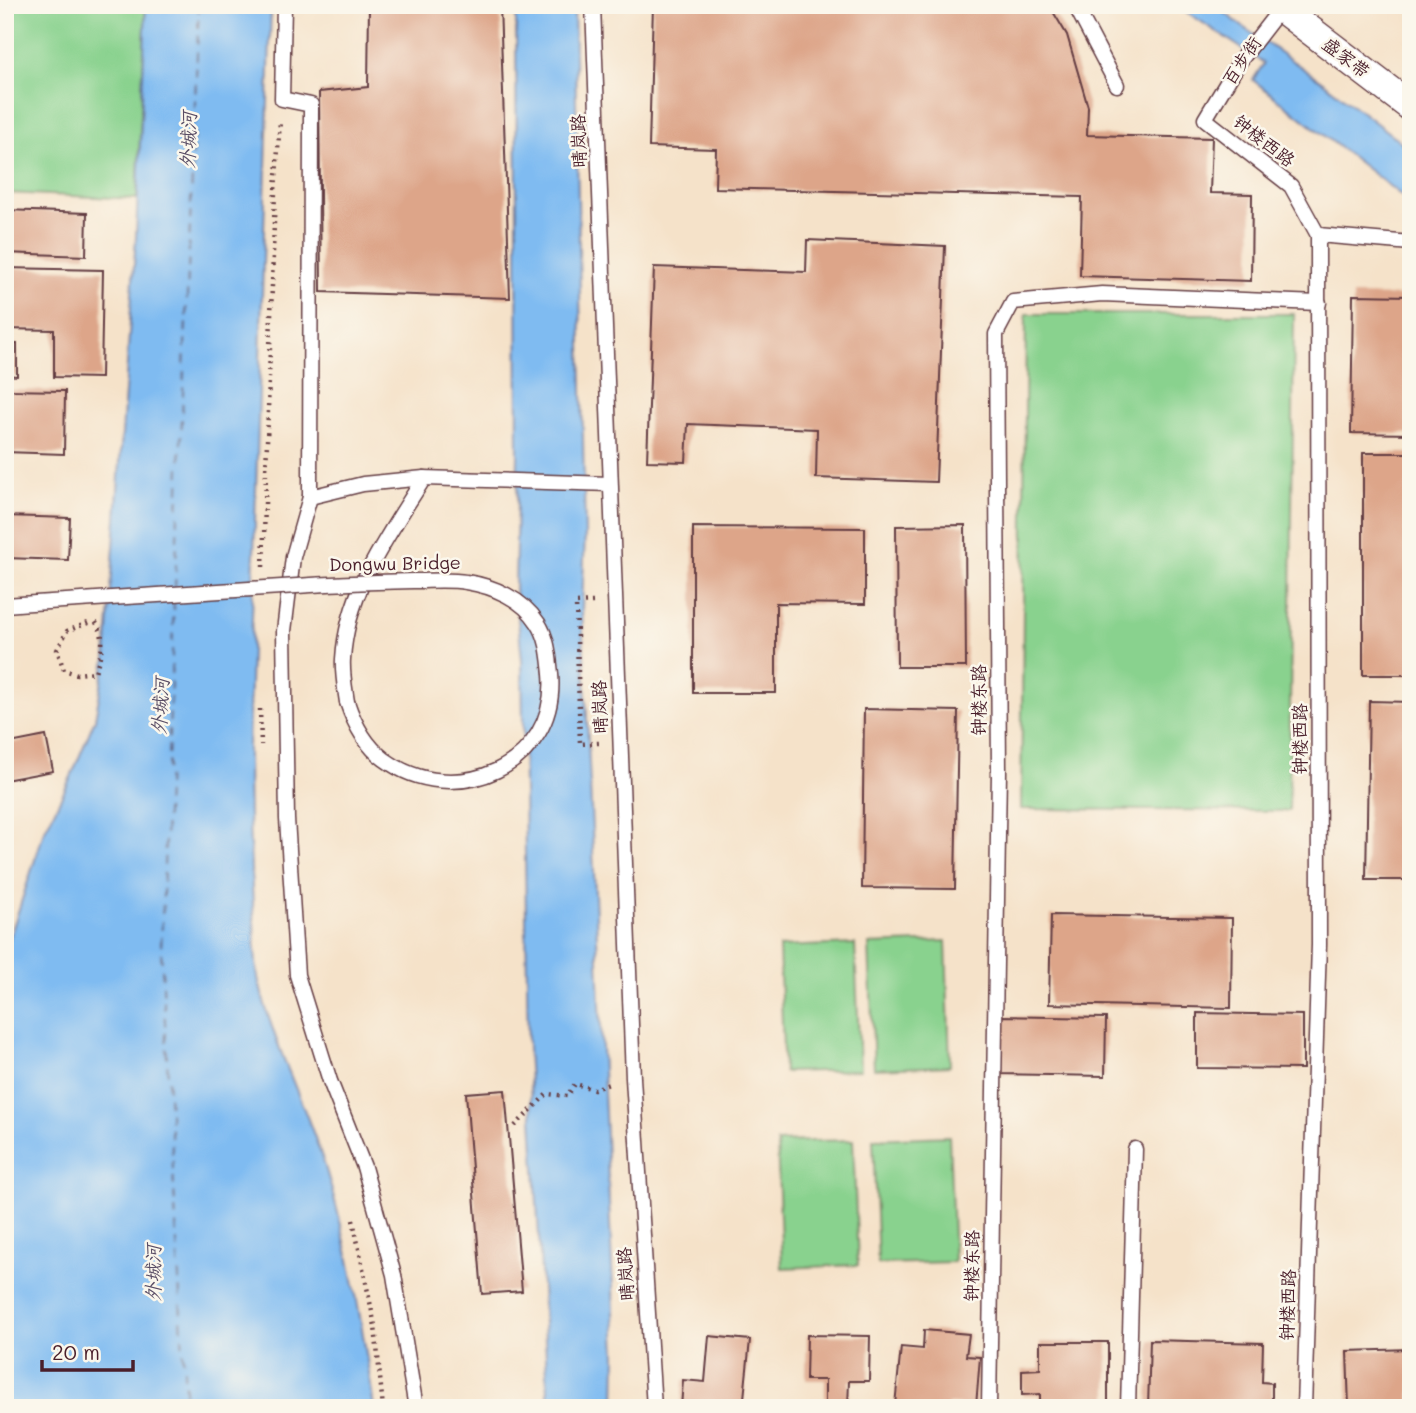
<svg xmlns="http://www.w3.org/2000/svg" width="1416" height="1413" font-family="Mali,'LXGW WenKai TC',sans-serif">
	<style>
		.green { fill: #89d28e; stroke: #6a785c; stroke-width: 2 }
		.water { fill: #7fbbf1; stroke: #646d8e; stroke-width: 2 }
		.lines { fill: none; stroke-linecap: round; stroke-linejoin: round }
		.ferry { stroke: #5a4e66; stroke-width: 2; stroke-dasharray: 9 7; stroke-linecap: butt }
		.building { fill: #dda589 }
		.service-casing { stroke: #643c43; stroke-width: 17 }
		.minor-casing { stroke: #643c43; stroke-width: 31 }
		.path { stroke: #643c43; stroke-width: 4.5; stroke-dasharray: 2 5; stroke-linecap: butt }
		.service { stroke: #fff; stroke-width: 14 }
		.minor { stroke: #fff; stroke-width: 28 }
		.service-bridge-casing { stroke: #643c43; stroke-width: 17; stroke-linecap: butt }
		.service-bridge { stroke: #fff; stroke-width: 14 }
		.labels { text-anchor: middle; stroke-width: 5; stroke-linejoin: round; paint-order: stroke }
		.street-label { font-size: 18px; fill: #4a1f2b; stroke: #fbf7ec }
		.water-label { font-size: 19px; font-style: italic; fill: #5a4e66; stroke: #fbf7ec }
	</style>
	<rect width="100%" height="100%" fill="#fbf7ec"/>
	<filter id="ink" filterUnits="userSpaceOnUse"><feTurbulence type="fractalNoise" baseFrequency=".0143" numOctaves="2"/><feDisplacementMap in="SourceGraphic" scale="14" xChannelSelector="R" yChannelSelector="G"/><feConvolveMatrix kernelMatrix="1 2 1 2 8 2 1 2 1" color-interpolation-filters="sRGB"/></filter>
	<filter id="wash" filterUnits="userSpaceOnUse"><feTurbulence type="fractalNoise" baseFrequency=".00686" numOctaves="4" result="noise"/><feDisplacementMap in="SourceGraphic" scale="28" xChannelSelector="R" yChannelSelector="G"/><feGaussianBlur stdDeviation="1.57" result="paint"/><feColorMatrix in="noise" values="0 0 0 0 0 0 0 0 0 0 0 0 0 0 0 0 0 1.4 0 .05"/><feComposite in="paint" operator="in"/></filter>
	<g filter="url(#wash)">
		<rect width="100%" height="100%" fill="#f5e2c9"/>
		<!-- green -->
		<g class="green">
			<polygon points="5,5 146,5 137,199 5,193"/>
			<polygon points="1026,314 1294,314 1289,811 1021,809"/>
			<polygon points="946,941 950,1066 874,1069 869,944"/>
			<polygon points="855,944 860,1070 784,1072 779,947"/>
			<polygon points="949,1136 954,1262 878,1264 873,1139"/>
			<polygon points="853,1140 858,1265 782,1268 777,1142"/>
		</g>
		<!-- water -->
		<g class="water">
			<path d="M146 5H271L248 749C248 806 250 862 254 919 255 939 254 962 259 982 274 1048 308 1109 327 1173 350 1250 363 1328 374 1408H5V952L44 832 71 777 95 719 106 659 136 237Z"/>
			<polygon points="516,5 574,5 585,534 582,609 616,1355 615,1408 549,1408 528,1049 522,660 515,589 518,457"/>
			<polygon points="1176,5 1215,5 1243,27 1323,82 1411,150 1411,203 1253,80 1264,63"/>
		</g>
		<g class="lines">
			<!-- ferry -->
			<g class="ferry">
				<polyline points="175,588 199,5"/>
				<polyline points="174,601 161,948 186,1408"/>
			</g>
		</g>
		<g id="blocks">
			<!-- building -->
			<g class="building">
				<polygon points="369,5 500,5 510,298 321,292 319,92 368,87"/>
				<polygon points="653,5 1049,5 1067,35 1088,107 1087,135 1212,138 1210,193 1252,194 1251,281 1080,276 1082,197 715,188 716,149 649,147"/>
				<polygon points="5,210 87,213 86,256 5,253"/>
				<polygon points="807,240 945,246 936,482 816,478 817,429 688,424 686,462 647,461 654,267 806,272"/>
				<polygon points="5,268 103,270 101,378 54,377 54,330 5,329"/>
				<polygon points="1353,295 1411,296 1411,434 1351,433"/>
				<polygon points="5,344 17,344 17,376 5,375"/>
				<polygon points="5,390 65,391 64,454 5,452"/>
				<rect x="1363" y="453" width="48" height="222"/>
				<polygon points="5,516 70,518 68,560 5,558"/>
				<polygon points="965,525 966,667 897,667 896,526"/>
				<polygon points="693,527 865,528 865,604 776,603 776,693 693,693"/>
				<polygon points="1369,701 1411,702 1411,880 1366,880"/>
				<polygon points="864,709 958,711 955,889 862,888"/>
				<polygon points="46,736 53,771 5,780 5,744"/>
				<polygon points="1051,915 1232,918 1231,1008 1049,1004"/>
				<polygon points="1197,1013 1303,1015 1303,1069 1197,1068"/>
				<polygon points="1001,1016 1106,1018 1105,1076 1000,1074"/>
				<polygon points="505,1090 522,1291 482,1294 466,1093"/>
				<polygon points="924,1330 969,1334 966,1356 980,1357 976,1406 948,1404 948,1408 924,1408 895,1405 901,1347 923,1349"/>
				<polygon points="807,1335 870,1336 869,1381 849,1381 848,1406 825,1406 825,1380 806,1380"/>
				<polygon points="709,1336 750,1340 743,1408 681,1408 683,1380 705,1382"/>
				<polygon points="1150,1340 1263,1343 1262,1382 1272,1383 1272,1408 1148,1408"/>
				<polygon points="1040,1342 1108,1342 1108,1408 1040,1408 1040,1394 1022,1395 1022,1370 1040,1369"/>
				<polygon points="1411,1349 1411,1408 1349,1408 1347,1351"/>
			</g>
		</g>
	</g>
	<g filter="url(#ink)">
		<use href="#blocks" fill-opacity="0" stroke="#643c43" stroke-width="2"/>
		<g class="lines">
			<defs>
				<g id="service">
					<polyline points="284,5 282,99 311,105 310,497 293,557 284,631 287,819 297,975 330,1081 364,1167 394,1275 416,1408"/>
					<polyline points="593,5 633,1078 654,1408"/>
					<polyline points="1075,5 1117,85"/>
					<polyline points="1281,8 1240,61 1205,119 1291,186 1318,235 1319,945 1304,1408"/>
					<polyline points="1318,235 1411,243"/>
					<polyline points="310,497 363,484 424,478 610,484"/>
					<path d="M347 702C345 688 342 673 343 659 347 590 389 535 424 478"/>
					<polyline points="989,1408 999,772 996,334 1013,302 1102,294 1319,303"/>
					<polyline points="1128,1408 1135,1149"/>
				</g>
				<polyline id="minor" points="1282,5 1281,8 1411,107"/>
			</defs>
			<!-- service casing -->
			<use href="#service" class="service-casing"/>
			<!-- minor casing -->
			<use href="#minor" class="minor-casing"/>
			<!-- path -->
			<g class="path">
				<polyline points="263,567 275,191 280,121"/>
				<polyline points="593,602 576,603 580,744 599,743"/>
				<path d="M88 623 67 631 57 650 64 670 77 674 95 672C101 653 108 637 94 620"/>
				<polyline points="260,709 261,745"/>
				<polyline points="515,1126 547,1094 567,1096 575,1084 594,1089 612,1083"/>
				<polyline points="353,1220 375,1326 383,1408"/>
			</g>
			<!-- service -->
			<use href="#service" class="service"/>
			<!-- minor -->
			<use href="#minor" class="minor"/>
			<defs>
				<path id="service-bridge" d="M5 605C102 598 199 592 297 586 336 583 374 582 413 581 431 581 449 579 466 582 493 586 523 599 538 623 548 638 549 656 551 674 559 766 454 811 384 759 365 745 354 723 347 702"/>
			</defs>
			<!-- service-bridge casing -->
			<use href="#service-bridge" class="service-bridge-casing"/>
			<!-- service-bridge -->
			<use href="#service-bridge" class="service-bridge"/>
		</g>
	</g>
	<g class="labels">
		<!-- street labels -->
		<g class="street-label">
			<text transform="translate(1346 58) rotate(37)" y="6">盛家带</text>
			<text transform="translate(1242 61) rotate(-56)" y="6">百步街</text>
			<text transform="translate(579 141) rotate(-92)" y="6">晴岚路</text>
			<text transform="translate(1264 141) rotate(38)" y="6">钟楼西路</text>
			<text transform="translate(395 564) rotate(-1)" y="6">Dongwu Bridge</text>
			<text transform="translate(979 700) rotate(-90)" y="6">钟楼东路</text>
			<text transform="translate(600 707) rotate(-92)" y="6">晴岚路</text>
			<text transform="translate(1300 739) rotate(-90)" y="6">钟楼西路</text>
			<text transform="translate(972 1266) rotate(-89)" y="6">钟楼东路</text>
			<text transform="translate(626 1274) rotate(-94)" y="6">晴岚路</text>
			<text transform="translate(1288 1305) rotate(-88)" y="6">钟楼西路</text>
		</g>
		<!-- water labels -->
		<g class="water-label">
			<text transform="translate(188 140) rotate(-88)" y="7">外城河</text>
			<text transform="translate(160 706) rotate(-87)" y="7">外城河</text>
			<text transform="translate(153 1273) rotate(-90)" y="7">外城河</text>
		</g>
	</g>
	<!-- margin -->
	<rect width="1416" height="1413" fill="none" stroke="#fbf7ec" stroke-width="28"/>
	<!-- scale -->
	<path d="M42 1360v10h91v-10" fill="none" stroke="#4a1f2b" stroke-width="3.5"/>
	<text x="52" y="1360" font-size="21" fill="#4a1f2b" stroke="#fbf7ec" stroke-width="5" paint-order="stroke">20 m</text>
</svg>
